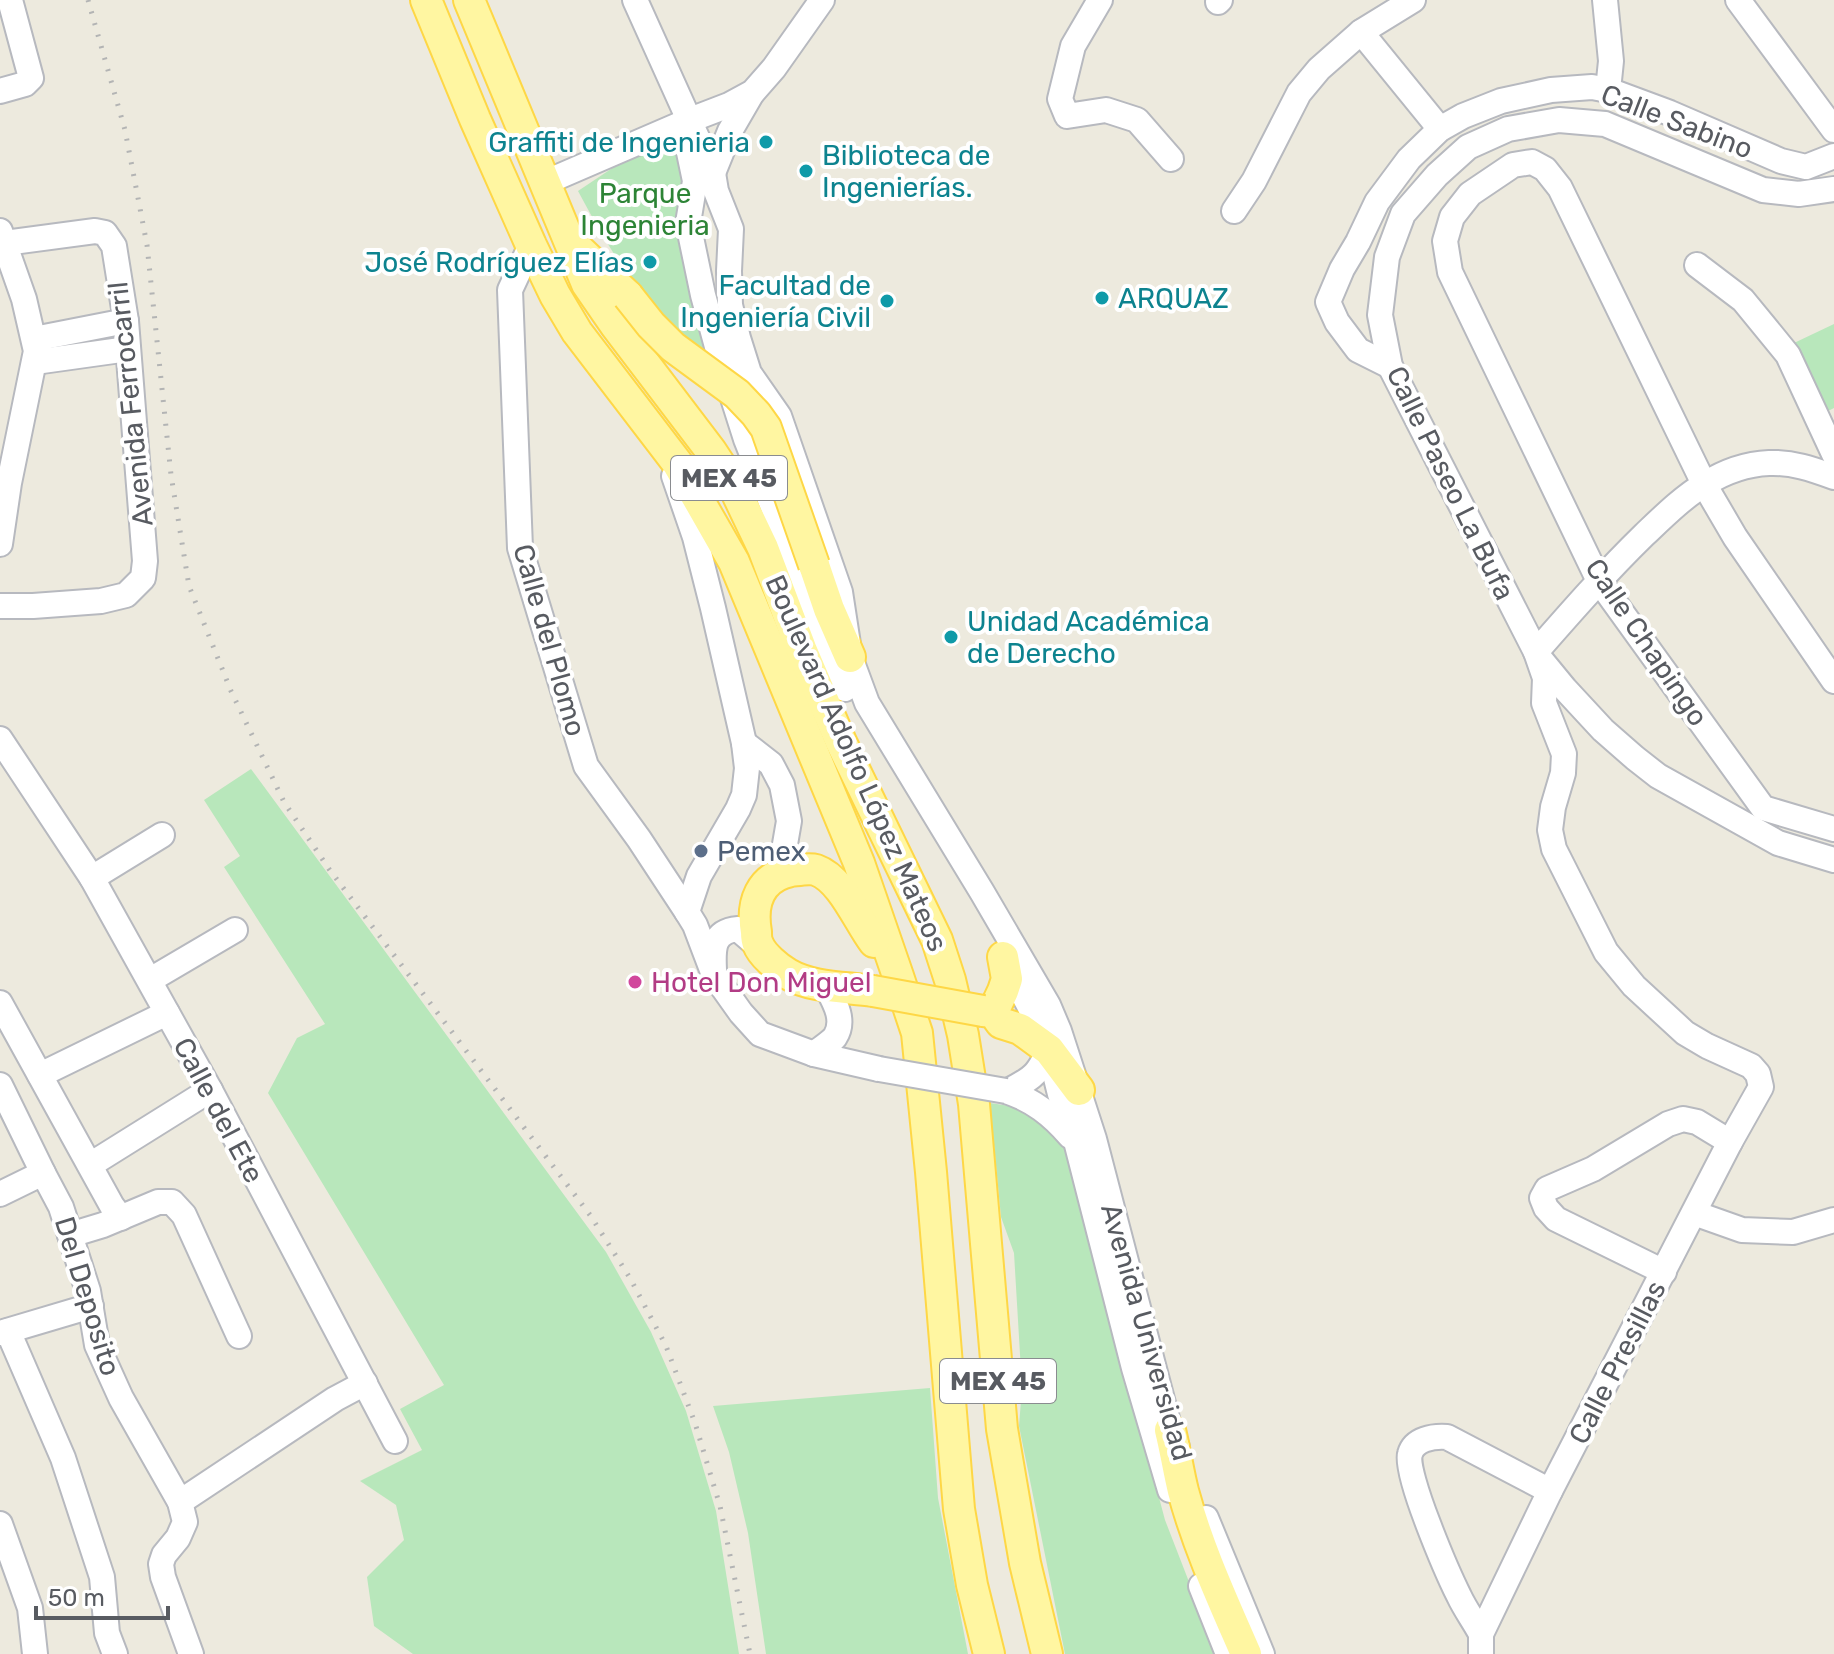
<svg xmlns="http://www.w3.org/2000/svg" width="1834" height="1654" font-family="Rubik,sans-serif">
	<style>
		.green { fill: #b8e7bb }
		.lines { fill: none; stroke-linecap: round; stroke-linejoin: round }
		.minor-casing { stroke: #b7b9bf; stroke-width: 28 }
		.major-casing { stroke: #fed746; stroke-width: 34 }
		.minor { stroke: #fff; stroke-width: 24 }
		.major { stroke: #fff6a1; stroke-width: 30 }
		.rail { stroke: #b3b4b4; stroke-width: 5; stroke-dasharray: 2 10; stroke-linecap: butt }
		.minor-bridge-casing { stroke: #b7b9bf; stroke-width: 28; stroke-linecap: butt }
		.major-bridge-casing { stroke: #fed746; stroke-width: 34; stroke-linecap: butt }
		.minor-bridge { stroke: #fff; stroke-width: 24 }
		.major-bridge { stroke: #fff6a1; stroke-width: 30 }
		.culture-dot { fill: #0f9aa8; stroke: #fff; stroke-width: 3 }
		.service-dot { fill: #5c6f8a; stroke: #fff; stroke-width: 3 }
		.hotel-dot { fill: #d1479c; stroke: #fff; stroke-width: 3 }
		.labels { text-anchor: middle; stroke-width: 8; stroke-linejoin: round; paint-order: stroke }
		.shield { fill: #fff; stroke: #8a8c90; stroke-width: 2 }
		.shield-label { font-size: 26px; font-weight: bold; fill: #585b61 }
		.street-label { font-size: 28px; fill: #585b61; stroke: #fff }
		.culture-label { font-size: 28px; fill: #0d838f; stroke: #fff; text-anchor: end }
		.park-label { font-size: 28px; fill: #2d8436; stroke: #fff }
		.service-label { font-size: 28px; fill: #4e5e75; stroke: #fff; text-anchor: start }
		.hotel-label { font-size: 28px; fill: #b23c85; stroke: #fff; text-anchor: start }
	</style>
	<rect width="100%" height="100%" fill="#edeade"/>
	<!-- green -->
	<g class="green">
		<path d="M680 123 725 376C707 359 686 344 669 326 631 286 603 238 578 191Z"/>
		<polygon points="1834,324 1834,408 1824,413 1794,343"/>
		<polygon points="251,769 606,1252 651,1332 686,1411 716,1511 739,1654 413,1654 374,1626 367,1577 404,1540 396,1505 360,1481 422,1450 400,1409 444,1385 268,1093 297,1038 325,1024 224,867 240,856 204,800"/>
		<polygon points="990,1103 1023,1108 1065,1145 1165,1520 1217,1654 1065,1654 1019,1426 1022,1388 1014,1253 1001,1217"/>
		<polygon points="930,1388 938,1498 968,1654 766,1654 748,1533 729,1452 713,1406"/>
	</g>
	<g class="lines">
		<defs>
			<g id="minor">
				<polyline points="635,0 713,173 716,191 731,229 729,271 730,305 738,338 749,373 779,416 840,592 850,657 867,703 982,892 1048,1005 1059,1031 1094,1139 1170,1430 1177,1447"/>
				<polyline points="1100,0 1073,46 1060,99 1067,116 1106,110 1137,120 1171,159"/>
				<polyline points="1605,0 1611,61 1608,90"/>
				<polyline points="1738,0 1834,130"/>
				<polyline points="1218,2 1220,0"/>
				<polyline points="1361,32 1440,129"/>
				<polyline points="0,91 25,84 31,78 10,0"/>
				<polyline points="686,138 695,181 688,223 703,295 719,354 746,439 845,689"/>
				<polyline points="713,173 730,131 752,93"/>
				<polyline points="544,183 690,120 729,105 753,92 774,68 822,0"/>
				<polyline points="1234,211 1254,181 1299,93 1319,69 1361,32 1413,0"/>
				<polyline points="531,245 510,290 520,548 586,766 639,839 687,912"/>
				<polyline points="1697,265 1743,300 1788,355 1834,454"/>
				<polyline points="34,339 126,321"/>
				<polyline points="35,362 128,349"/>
				<polyline points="1390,366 1358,350 1337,322 1328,302 1342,269 1358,242 1377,202 1409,159 1440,129 1463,116 1501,101 1551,90 1592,87 1608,90 1670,113 1781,161 1806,167 1834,156"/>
				<polyline points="674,476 695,537 713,608 744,743 747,768 744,795 738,809 699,876 687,912 695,925 714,975 741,1013 760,1034 814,1054 879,1069"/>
				<polyline points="0,544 9,483 36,351 24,299 0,231"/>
				<polyline points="0,606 33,606 101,601 126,595 143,578 145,561 126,321 114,246 105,233 95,231 5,243"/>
				<path d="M1536 652C1571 612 1606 572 1644 535 1663 517 1683 497 1705 484 1724 472 1747 464 1769 463 1792 462 1812 469 1834 477"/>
				<polyline points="1542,661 1565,689 1603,730 1635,758 1658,776 1778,843 1834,860"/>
				<polyline points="1834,681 1735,537 1704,484 1560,188 1545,169 1532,162 1513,165 1470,194 1452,217 1445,241 1450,272 1599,581 1763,808 1834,829"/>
				<polyline points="0,739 92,878 210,1090 395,1441"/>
				<polyline points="744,743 771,764 782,785 789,821 780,873"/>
				<polyline points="92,878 162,835"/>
				<path d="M714 970C713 950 712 931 738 929L758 946"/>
				<polyline points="1015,979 1032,1011 1049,1050 1060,1094 1077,1145 1134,1368 1170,1490"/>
				<polyline points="150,980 235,930"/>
				<polyline points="0,1003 112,1206 121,1218"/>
				<path d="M814 1054C820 1049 830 1043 835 1037 846 1020 834 1001 826 986"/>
				<polyline points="40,1075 167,1013"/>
				<polyline points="0,1085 43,1173 61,1207 88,1291 97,1345 121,1398 180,1502 185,1522 178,1538 164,1555 161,1564 163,1577 191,1654"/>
				<path d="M1006 1091C1033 1100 1052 1115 1070 1136"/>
				<path d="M1008 1091C1036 1077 1038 1073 1052 1045"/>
				<polyline points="90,1165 210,1090"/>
				<polyline points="0,1194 43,1173"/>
				<polyline points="1694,1213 1742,1230 1793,1232 1834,1220"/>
				<polyline points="70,1235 103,1225 158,1202 172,1202 184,1215 239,1336"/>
				<polyline points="1664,1272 1556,1219 1546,1208 1542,1198 1547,1189 1593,1169 1668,1124 1683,1119 1697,1122 1730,1142"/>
				<polyline points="8,1331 63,1458 102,1577 107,1633 115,1654"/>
				<polyline points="0,1333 91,1306"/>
				<polyline points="180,1502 335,1399 365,1383"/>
				<polyline points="1206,1518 1262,1654"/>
				<polyline points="0,1524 30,1608 35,1654"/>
				<polyline points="1201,1586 1228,1654"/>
				<path d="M1481 1634C1474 1621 1465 1609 1459 1596 1448 1574 1404 1473 1410 1454 1414 1439 1433 1436 1447 1437L1550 1491"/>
				<polyline points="1481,1654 1481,1634 1550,1491 1730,1142 1761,1087 1758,1074 1751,1066 1707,1046 1685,1033 1634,986 1606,952 1554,849 1550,830 1553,807 1563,773 1564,754 1544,703 1545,678 1536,652 1390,366 1380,315 1387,257 1403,214 1437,175 1468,147 1508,129 1559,120 1605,124 1763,190 1799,194 1834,189"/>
			</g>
			<g id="major">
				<polyline points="426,0 475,119 531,245 555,295 577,332 678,464 734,562 859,863 898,976 917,1033 931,1172 959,1509 972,1585 989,1654"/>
				<polyline points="469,0 587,284 616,326 711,451 732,483 763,548 802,651 841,742 937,940 950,980 963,1035 974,1104 1002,1429 1025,1563 1047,1654"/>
				<polyline points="577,248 628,296"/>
				<polyline points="814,565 829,609 850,657"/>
				<path d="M873 991C846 987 812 988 788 974 778 968 762 955 758 944 756 940 756 936 756 932 751 903 760 877 791 871 799 870 809 868 816 870 842 879 858 921 874 942"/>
				<polyline points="983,1011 993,1012 1001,1023 1020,1029 1049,1050 1079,1090"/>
				<polyline points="993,1012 1003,991 1007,979 1003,957"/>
				<path d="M1170 1430C1175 1450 1178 1471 1183 1491 1198 1547 1223 1601 1246 1654"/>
			</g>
		</defs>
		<!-- minor casing -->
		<use href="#minor" class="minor-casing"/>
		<!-- major casing -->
		<use href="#major" class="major-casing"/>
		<!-- minor -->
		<use href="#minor" class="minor"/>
		<!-- major -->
		<use href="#major" class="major"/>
		<!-- rail -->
		<polyline class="rail" points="88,0 125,130 147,245 171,475 189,586 231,691 284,802 329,869 590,1215 630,1278 666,1346 695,1423 720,1506 750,1654"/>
		<defs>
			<polyline id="minor-bridge" points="879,1069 1006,1091"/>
			<g id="major-bridge">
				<polyline points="628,296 651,325 673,347 737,394 756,414 766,428 814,565"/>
				<polyline points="873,991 983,1011"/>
			</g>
		</defs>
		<!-- minor-bridge casing -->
		<use href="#minor-bridge" class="minor-bridge-casing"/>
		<!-- major-bridge casing -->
		<use href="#major-bridge" class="major-bridge-casing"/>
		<!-- minor-bridge -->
		<use href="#minor-bridge" class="minor-bridge"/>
		<!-- major-bridge -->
		<use href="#major-bridge" class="major-bridge"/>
	</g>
	<!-- markers -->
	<g class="culture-dot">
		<circle cx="766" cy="142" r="8"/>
		<circle cx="806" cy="171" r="8"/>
		<circle cx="650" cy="262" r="8"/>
		<circle cx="1102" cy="298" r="8"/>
		<circle cx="887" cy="301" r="8"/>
		<circle cx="951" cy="637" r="8"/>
	</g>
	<circle class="service-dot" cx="701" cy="851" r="8"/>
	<circle class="hotel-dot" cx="635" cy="982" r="8"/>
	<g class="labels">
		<!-- shield labels -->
		<g class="shield">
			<rect x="671" y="456" width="116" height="44" rx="6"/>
			<rect x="940" y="1359" width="116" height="44" rx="6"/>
		</g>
		<g class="shield-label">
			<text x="729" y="487">MEX 45</text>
			<text x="998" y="1390">MEX 45</text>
		</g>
		<!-- street labels -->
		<g class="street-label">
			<text transform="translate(1677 121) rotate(21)" y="10">Calle Sabino</text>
			<text transform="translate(130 404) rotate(-96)" y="10">Avenida Ferrocarril</text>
			<text transform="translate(1451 483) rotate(64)" y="10">Calle Paseo La Bufa</text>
			<text transform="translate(550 640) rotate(74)" y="10">Calle del Plomo</text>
			<text transform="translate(1647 642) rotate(56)" y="10">Calle Chapingo</text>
			<text transform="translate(857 763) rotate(66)" y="10">Boulevard Adolfo López Mateos</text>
			<text transform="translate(219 1110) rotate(62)" y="10">Calle del Ete</text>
			<text transform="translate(88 1296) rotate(73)" y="10">Del Deposito</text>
			<text transform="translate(1147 1332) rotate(74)" y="10">Avenida Universidad</text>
			<text transform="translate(1617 1362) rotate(-63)" y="10">Calle Presillas</text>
		</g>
		<!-- culture labels -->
		<g class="culture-label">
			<text x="750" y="152">Graffiti de Ingenieria</text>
			<text x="822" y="165" text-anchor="start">Biblioteca de<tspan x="822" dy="32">Ingenierías.</tspan></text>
			<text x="634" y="272">José Rodríguez Elías</text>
			<text x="871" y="295">Facultad de<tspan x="871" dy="32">Ingeniería Civil</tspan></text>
			<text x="1118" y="308" text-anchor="start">ARQUAZ</text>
			<text x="967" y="631" text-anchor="start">Unidad Académica<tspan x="967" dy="32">de Derecho</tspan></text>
		</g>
		<!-- park labels -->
		<g class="park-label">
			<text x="645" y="203">Parque<tspan x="645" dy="32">Ingenieria</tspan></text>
		</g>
		<!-- service labels -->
		<g class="service-label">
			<text x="717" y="861">Pemex</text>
		</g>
		<!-- hotel labels -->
		<g class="hotel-label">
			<text x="651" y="992">Hotel Don Miguel</text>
		</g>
	</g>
	<!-- scale -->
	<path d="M36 1606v12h132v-12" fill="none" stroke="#585b61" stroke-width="4"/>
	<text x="48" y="1606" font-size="24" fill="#585b61" stroke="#ffffff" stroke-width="6" paint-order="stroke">50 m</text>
</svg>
